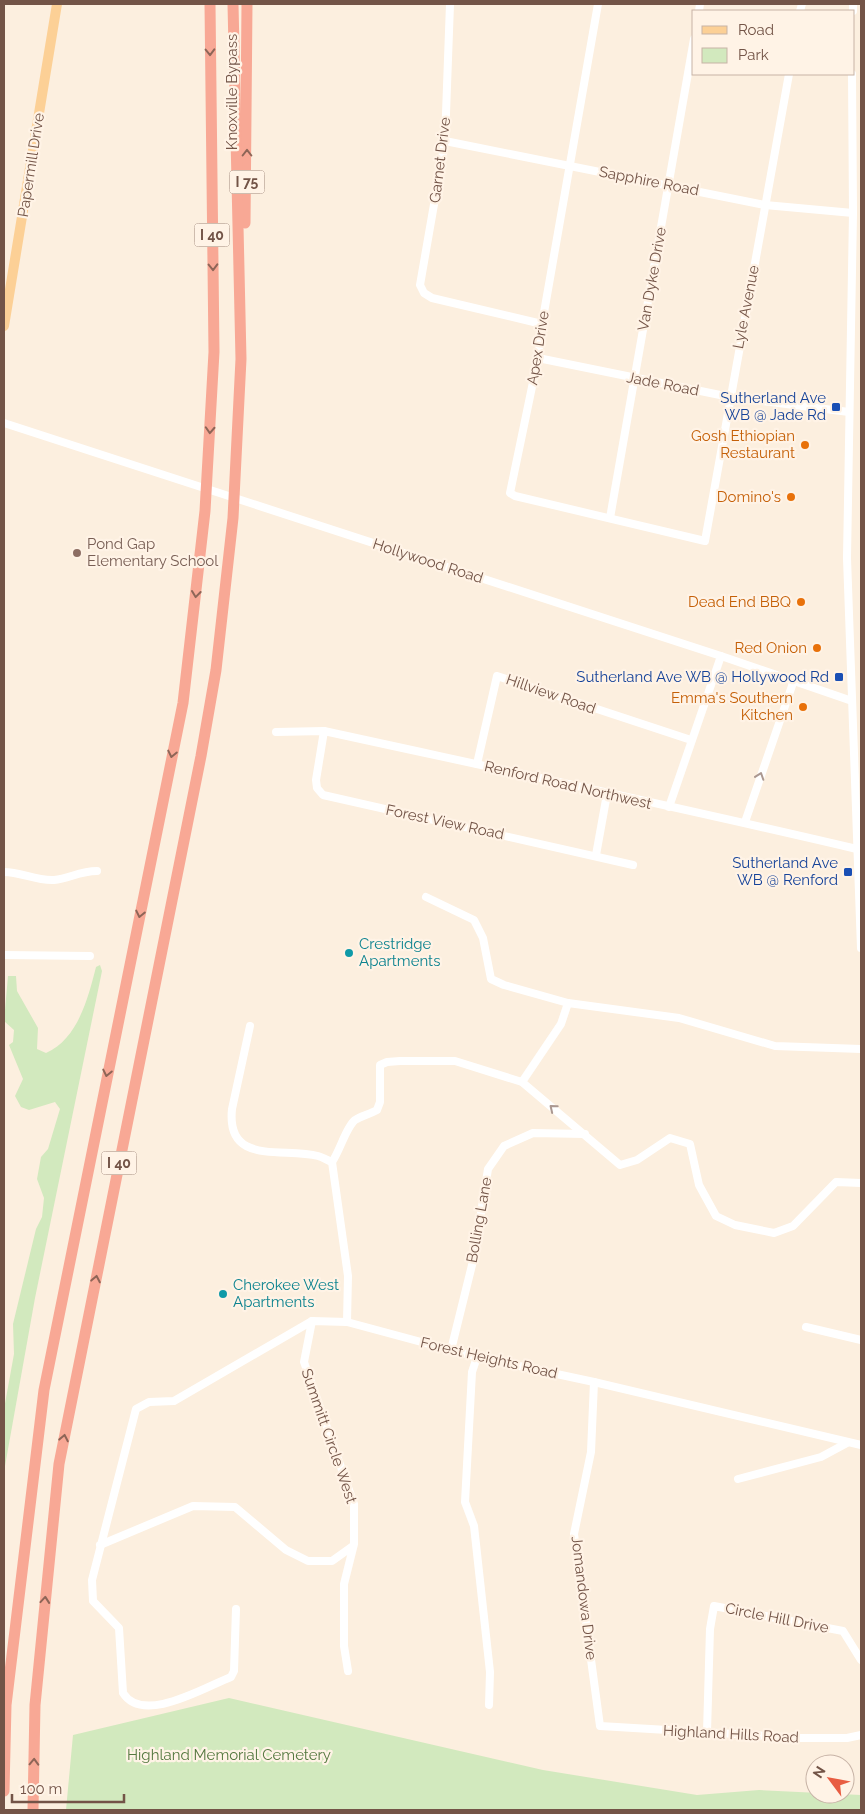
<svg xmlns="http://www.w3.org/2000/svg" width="865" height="1814" font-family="Raleway,sans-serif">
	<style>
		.green { fill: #d2e9be }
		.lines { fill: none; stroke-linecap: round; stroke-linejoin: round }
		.minor { stroke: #fff; stroke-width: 8 }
		.major { stroke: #fcd096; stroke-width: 10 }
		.highway { stroke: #f8a895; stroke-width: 11 }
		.oneway { stroke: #8e6557 }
		.oneway2 { stroke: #ab9891 }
		.transit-dot { fill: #1a4fb4; stroke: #fff3e6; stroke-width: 2 }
		.food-dot { fill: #e8710a; stroke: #fff3e6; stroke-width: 2 }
		.education-dot { fill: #8d6e63; stroke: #fff3e6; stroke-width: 2 }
		.culture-dot { fill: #0f9aa8; stroke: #fff3e6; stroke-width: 2 }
		.labels { text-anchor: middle; stroke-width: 4.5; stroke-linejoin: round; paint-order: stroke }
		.shield { fill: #fff3e6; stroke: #9d8477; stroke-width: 1 }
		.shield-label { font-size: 14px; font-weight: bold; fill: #735447 }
		.street-label { font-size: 15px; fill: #735447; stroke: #fff3e6 }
		.transit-label { font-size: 15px; fill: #164399; stroke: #fff3e6; text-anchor: end }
		.food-label { font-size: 15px; fill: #c56008; stroke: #fff3e6; text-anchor: end }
		.education-label { font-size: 15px; fill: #785e54; stroke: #fff3e6; text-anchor: start }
		.culture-label { font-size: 15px; fill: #0d838f; stroke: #fff3e6; text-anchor: start }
		.park-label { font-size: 15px; fill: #54783f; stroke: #fff3e6 }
	</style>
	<rect width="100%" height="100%" fill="#fcefdf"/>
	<!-- green -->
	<g class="green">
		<path d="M100 965 102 971 35 1298 5 1466 4 1409 14 1354 13 1324 36 1229 42 1217 44 1198 37 1179 41 1157 48 1149 60 1109 55 1102 29 1110 21 1107 15 1096 23 1079 9 1045 13 1042 14 1030 4 1021 8 976H16L17 991 38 1028 37 1049 46 1053C78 1039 88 998 96 967Z"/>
		<polygon points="229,1698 543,1770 697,1795 759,1790 861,1795 861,1810 66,1810 73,1735"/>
	</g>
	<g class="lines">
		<!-- minor -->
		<g class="minor">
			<polyline points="450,4 445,141 420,285 424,293 432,298 542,324"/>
			<polyline points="598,4 542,324 538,358 510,493 515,496 705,541 789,74"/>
			<polyline points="699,11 700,4"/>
			<polyline points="800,11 802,4"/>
			<polyline points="853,11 853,4"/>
			<polyline points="852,74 853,213 847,558 861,948"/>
			<polyline points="445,141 765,205 853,213"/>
			<polyline points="538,358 730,397 849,412"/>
			<polyline points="4,423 721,656 852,701"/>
			<polyline points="610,518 694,39"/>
			<polyline points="324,731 316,780 317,788 323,795 633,865"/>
			<path d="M276 732 324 731C503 770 683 808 861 850"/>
			<polyline points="477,764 497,676 691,740"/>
			<polyline points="669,807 721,656"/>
			<polyline points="745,822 794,680"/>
			<polyline points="596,855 607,794"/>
			<path d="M4 872C21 872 36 881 54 880 69 879 79 871 97 871"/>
			<polyline points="426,897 474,920 483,938 491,979 504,985 568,1003 679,1018 775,1046 861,1049"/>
			<polyline points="4,955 90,956"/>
			<path d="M250 1026 232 1109C226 1166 283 1147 318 1156 322 1157 327 1160 332 1162L348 1276 347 1322"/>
			<polyline points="522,1082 561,1024 568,1003"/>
			<path d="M332 1162C340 1151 346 1127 355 1120 361 1116 370 1114 377 1110L380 1102V1065L387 1062 400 1061H455L522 1082 620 1165 637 1160 670 1138 690 1144 699 1185 716 1216 735 1225 774 1233 793 1226 836 1182 861 1183"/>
			<polyline points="312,1321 304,1362 354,1504 354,1544 344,1584 344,1646 348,1671"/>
			<polyline points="806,1327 861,1340"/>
			<polyline points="451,1350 474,1257 488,1169 504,1146 533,1133 585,1134"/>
			<polyline points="477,1357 472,1372 465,1502 474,1526 490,1672 489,1705"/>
			<polyline points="594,1382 591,1452 574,1534 600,1726 801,1738 847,1738 861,1735"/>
			<polyline points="738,1479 821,1457 847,1443"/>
			<polyline points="100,1545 193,1506 235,1507 286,1550 308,1561 332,1561 353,1546"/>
			<path d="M236 1609 234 1671 231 1677C205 1687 143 1725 123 1693L119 1628 93 1601 92 1580 136 1409 149 1402 174 1401 312 1321 347 1322 477 1357 594 1382 861 1445"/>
			<polyline points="707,1732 710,1629 714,1606 843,1631 861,1660"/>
		</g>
		<!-- major -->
		<polyline class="major" points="4,326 57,4"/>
		<!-- highway -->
		<g class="highway">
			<polyline points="245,223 247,4"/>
			<polyline points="4,1791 6,1705 44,1390 183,703 205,511 214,352 210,4"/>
			<polyline points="33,1810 35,1705 59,1464 201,756 216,670 233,518 241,359 233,4"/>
		</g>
	</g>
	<!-- one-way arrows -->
	<defs><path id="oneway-chevron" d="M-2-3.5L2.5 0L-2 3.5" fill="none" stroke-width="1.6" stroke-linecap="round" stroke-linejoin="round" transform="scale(1.25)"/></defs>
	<g class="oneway">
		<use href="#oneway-chevron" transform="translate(210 52) rotate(89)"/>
		<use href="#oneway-chevron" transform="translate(247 153) rotate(-90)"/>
		<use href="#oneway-chevron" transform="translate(213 267) rotate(89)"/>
		<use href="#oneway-chevron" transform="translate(210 430) rotate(93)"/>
		<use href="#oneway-chevron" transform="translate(196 594) rotate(97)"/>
		<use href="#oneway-chevron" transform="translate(172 754) rotate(102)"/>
		<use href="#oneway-chevron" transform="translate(140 914) rotate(102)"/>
		<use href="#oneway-chevron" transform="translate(107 1073) rotate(102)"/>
		<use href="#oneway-chevron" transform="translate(96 1279) rotate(-79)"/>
		<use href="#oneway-chevron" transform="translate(64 1438) rotate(-79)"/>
		<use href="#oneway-chevron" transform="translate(45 1600) rotate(-85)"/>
		<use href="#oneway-chevron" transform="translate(34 1762) rotate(-88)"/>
	</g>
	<g class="oneway2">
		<use href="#oneway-chevron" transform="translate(760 776) rotate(-71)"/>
		<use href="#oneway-chevron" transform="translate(553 1108) rotate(-141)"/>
	</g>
	<!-- markers -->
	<g class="transit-dot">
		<rect x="831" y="402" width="10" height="10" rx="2.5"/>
		<rect x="834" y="672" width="10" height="10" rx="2.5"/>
		<rect x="843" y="867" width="10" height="10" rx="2.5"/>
	</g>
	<g class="food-dot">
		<circle cx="805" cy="445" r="5"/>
		<circle cx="791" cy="497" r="5"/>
		<circle cx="801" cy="602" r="5"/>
		<circle cx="817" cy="648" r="5"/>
		<circle cx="803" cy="707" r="5"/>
	</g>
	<circle class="education-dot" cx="77" cy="553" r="5"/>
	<g class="culture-dot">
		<circle cx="349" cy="953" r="5"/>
		<circle cx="223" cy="1294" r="5"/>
	</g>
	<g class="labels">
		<!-- shield labels -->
		<g class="shield">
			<rect x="229.5" y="170.5" width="35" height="23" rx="4"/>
			<rect x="194.5" y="223.5" width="35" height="23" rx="4"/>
			<rect x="101.5" y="1151.5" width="35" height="23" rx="4"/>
		</g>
		<g class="shield-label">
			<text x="247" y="187">I 75</text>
			<text x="212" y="240">I 40</text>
			<text x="119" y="1168">I 40</text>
		</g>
		<!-- street labels -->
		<g class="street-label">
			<text transform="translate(232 92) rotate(-90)" y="5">Knoxville Bypass</text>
			<text transform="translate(440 160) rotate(-83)" y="5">Garnet Drive</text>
			<text transform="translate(31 165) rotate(-81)" y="5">Papermill Drive</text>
			<text transform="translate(649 181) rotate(11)" y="5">Sapphire Road</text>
			<text transform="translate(652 279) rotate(-80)" y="5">Van Dyke Drive</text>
			<text transform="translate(746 307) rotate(-79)" y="5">Lyle Avenue</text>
			<text transform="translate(538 348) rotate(-81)" y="5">Apex Drive</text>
			<text transform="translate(663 384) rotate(11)" y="5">Jade Road</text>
			<text transform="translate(428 561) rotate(18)" y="5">Hollywood Road</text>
			<text transform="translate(551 694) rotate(19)" y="5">Hillview Road</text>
			<text transform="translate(568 785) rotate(13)" y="5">Renford Road Northwest</text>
			<text transform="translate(445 822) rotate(12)" y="5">Forest View Road</text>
			<text transform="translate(479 1220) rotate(-80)" y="5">Bolling Lane</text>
			<text transform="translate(489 1358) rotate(13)" y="5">Forest Heights Road</text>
			<text transform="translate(329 1436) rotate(71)" y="5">Summitt Circle West</text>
			<text transform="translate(584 1598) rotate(83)" y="5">Jomandowa Drive</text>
			<text transform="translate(777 1618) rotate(11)" y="5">Circle Hill Drive</text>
			<text transform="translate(731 1734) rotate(3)" y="5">Highland Hills Road</text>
		</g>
		<!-- transit labels -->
		<g class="transit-label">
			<text x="826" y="403">Sutherland Ave<tspan x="826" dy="17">WB @ Jade Rd</tspan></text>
			<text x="829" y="682">Sutherland Ave WB @ Hollywood Rd</text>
			<text x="838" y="868">Sutherland Ave<tspan x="838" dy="17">WB @ Renford</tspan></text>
		</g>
		<!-- food labels -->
		<g class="food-label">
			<text x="795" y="441">Gosh Ethiopian<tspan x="795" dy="17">Restaurant</tspan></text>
			<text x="781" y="502">Domino's</text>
			<text x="791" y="607">Dead End BBQ</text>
			<text x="807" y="653">Red Onion</text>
			<text x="793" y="703">Emma's Southern<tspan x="793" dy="17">Kitchen</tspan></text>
		</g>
		<!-- education labels -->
		<g class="education-label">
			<text x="87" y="549">Pond Gap<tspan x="87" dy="17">Elementary School</tspan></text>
		</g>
		<!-- culture labels -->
		<g class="culture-label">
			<text x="359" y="949">Crestridge<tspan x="359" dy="17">Apartments</tspan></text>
			<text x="233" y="1290">Cherokee West<tspan x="233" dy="17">Apartments</tspan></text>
		</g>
		<!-- park labels -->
		<g class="park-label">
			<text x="229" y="1760">Highland Memorial Cemetery</text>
		</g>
	</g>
	<!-- border -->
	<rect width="865" height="1814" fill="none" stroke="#735447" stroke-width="10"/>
	<!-- legend -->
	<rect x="692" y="10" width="162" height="65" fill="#fff3e6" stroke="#c7b3a6"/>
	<rect x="702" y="26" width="25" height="8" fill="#fcd096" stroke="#c7b3a6"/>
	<text x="738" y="35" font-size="15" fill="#735447">Road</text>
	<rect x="702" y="48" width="25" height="15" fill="#d2e9be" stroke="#c7b3a6"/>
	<text x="738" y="60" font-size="15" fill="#735447">Park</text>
	<!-- north arrow -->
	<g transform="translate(830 1779) rotate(302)"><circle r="24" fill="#fff3e6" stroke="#c7b3a6"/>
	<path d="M0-4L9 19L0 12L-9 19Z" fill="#e85d42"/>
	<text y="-8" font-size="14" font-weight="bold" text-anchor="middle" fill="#735447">N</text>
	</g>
	<!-- scale -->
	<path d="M12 1794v8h112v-8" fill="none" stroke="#735447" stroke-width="2.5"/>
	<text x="20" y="1794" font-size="15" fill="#735447" stroke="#fff3e6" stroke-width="4" paint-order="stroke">100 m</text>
</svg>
